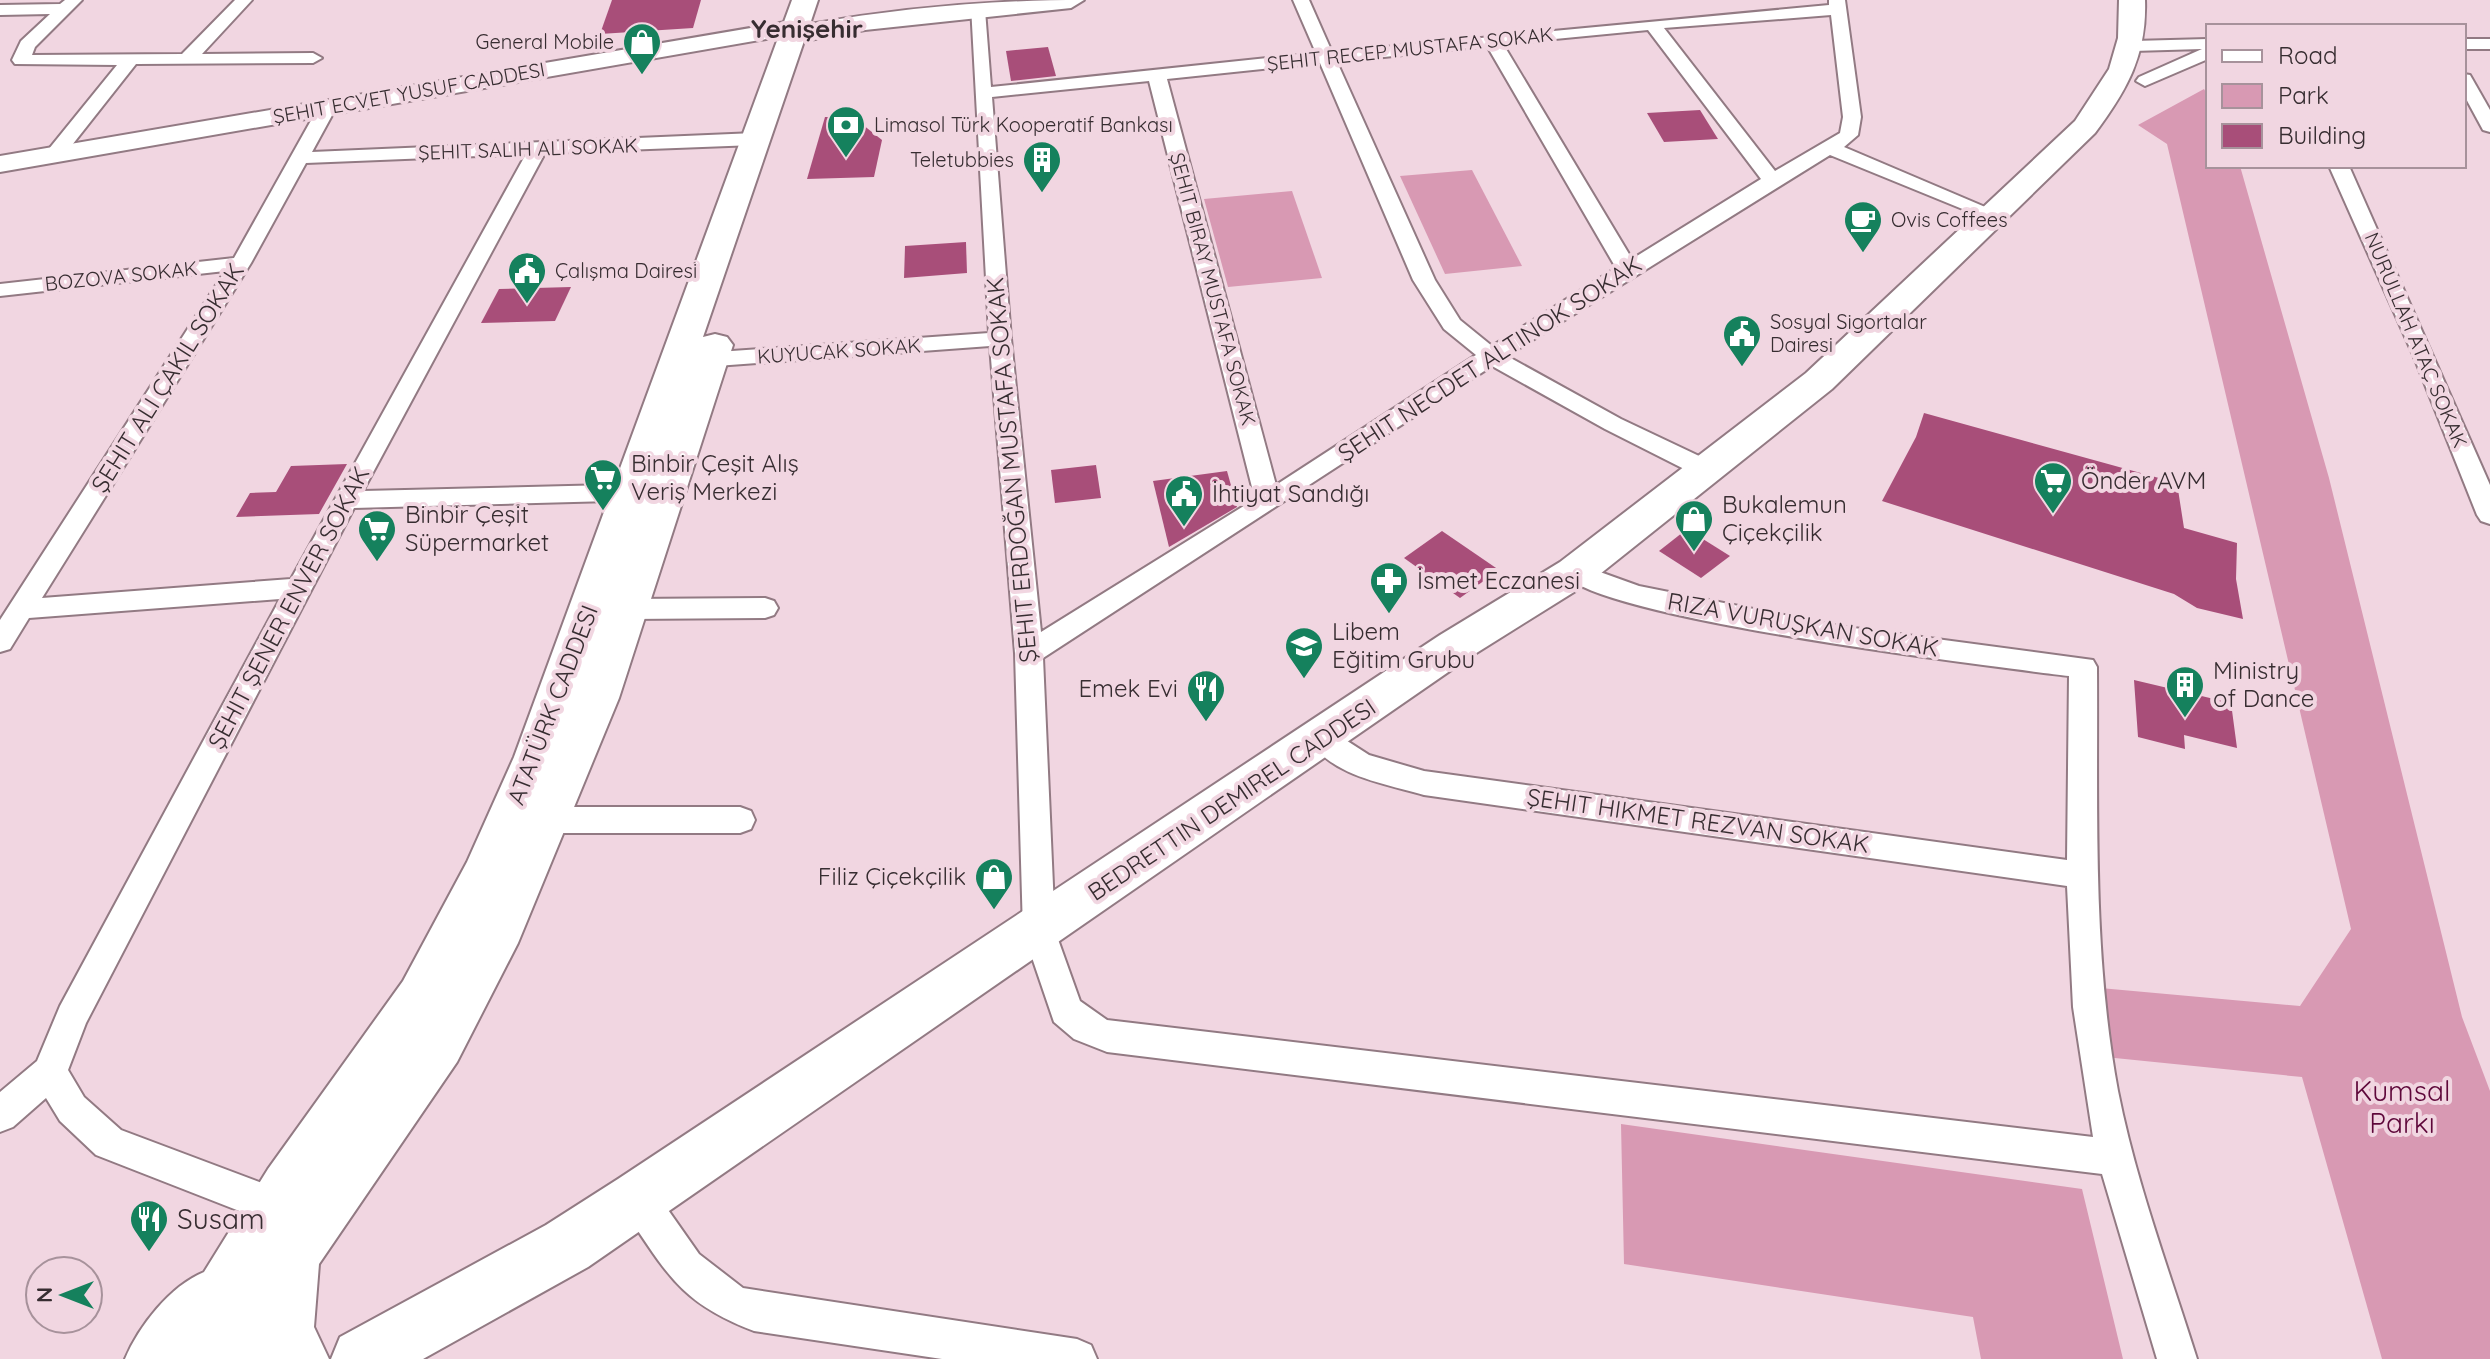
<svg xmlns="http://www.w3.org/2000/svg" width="2490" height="1359" font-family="Quicksand,sans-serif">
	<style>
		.green { fill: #d899b3 }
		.building { fill: #a84e79 }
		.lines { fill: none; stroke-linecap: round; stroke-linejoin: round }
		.minor-casing { stroke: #927a83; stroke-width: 4 }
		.secondary-casing { stroke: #927a83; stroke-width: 4 }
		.primary-casing { stroke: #927a83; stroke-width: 4 }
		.minor { fill: #fff; fill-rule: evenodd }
		.secondary { fill: #fff; fill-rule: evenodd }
		.primary { fill: #fff; fill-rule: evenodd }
		.labels { text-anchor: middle; stroke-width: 8; stroke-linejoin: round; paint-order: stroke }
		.far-poi-label { font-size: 20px; fill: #372d31; stroke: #f1d6e1; text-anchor: start }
		.far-street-label { font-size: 20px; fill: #372d31; stroke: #f1d6e1 }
		.street-label { font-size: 24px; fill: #372d31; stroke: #f1d6e1 }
		.poi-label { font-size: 24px; fill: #372d31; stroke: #f1d6e1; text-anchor: start }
		.far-district-label { font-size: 26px; font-weight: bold; fill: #372d31; stroke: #f1d6e1 }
		.near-park-label { font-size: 28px; fill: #5e073a; stroke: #f1d6e1 }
		.near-poi-label { font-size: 28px; fill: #372d31; stroke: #f1d6e1; text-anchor: start }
	</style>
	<rect width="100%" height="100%" fill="#f1d6e1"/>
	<!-- green -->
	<g class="green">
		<polygon points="2204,89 2208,96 2208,166 2240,166 2329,478 2462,1017 2490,1091 2490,1359 2382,1359 2302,1077 2095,1056 2089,987 2300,1006 2351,929 2167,144 2138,125"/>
		<polygon points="1472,170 1522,266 1445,274 1400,176"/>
		<polygon points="1292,191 1322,278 1228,287 1204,199"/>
		<polygon points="1621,1124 2082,1189 2123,1359 1981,1359 1973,1317 1624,1264"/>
	</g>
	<!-- building -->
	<g class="building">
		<polygon points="612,0 701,0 693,28 600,34"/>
		<polygon points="1048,47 1056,76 1011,81 1006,51"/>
		<polygon points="1700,110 1718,139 1664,142 1647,113"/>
		<polygon points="825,117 853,117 882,140 874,177 807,179"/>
		<polygon points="966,242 967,273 904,278 905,246"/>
		<polygon points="571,287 555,321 481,323 499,289"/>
		<polygon points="1924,413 2177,483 2184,528 2237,543 2236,579 2243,619 2197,608 2174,594 1882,501 1916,437"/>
		<polygon points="347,464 319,514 236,517 250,493 276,492 291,466"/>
		<polygon points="1096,465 1101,498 1055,503 1051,470"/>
		<polygon points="1227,471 1237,507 1169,547 1153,481"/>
		<polygon points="1687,529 1730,556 1701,578 1659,551"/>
		<polygon points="1442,531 1499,570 1460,598 1404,558"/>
		<polygon points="2134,680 2231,703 2237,748 2184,735 2185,749 2138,737"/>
	</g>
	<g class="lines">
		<defs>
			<g id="minor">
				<polygon points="65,0 82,0 35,47 32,55 182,54 235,0 252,0 202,54 313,53 322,58 313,63 136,64 61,159 54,161 44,155 117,65 15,64 12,60 21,41 50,14 0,15 0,5 60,4"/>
				<path d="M1293 0H1309L1332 52 1829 5V0H1845L1861 117 1858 135 1844 147 2004 215 1994 221 1987 219 1830 155 1507 356 1621 419 1716 464 1719 470 1716 476H1698L1605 429 1492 366 1043 658 1055 931 1080 1001 1107 1020 2093 1137 2073 1007 2067 886 1424 795C1387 784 1329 776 1309 738L1314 730 1324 726 1369 755 1424 771 2067 860 2069 676C1997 667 1589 618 1562 572L1566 565 1575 563 1639 586 1839 626 2093 660 2097 667C2098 808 2092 952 2118 1091 2136 1182 2169 1270 2197 1359H2157L2102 1174 1107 1052 1074 1039 1054 1022 1023 931 1015 653 990 346 689 368 678 361 689 354 989 333 971 6 977 5 985 10 991 87 1316 53ZM1831 15 1843 117 1840 133 1775 171 1664 28ZM1648 30 1761 179 1632 259 1503 44ZM1487 46 1616 268 1492 346 1460 320 1435 280 1337 62ZM1320 63 1413 280 1444 329 1476 355 1276 485 1167 79ZM1149 81 1255 499 1041 632 1011 339 992 97Z"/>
				<polygon points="2208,39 2208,59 2145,86 2136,81 2139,77 2202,49 2133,51 2124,46 2133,41"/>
				<rect x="2464" y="39" width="26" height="10"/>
				<polygon points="2464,74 2470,75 2490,110 2490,132 2483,130 2464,95"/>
				<path d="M327 103 336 108 312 152 755 133 764 139 755 145 545 153 363 491 649 484 658 486 661 492 658 498 649 500 354 508 86 1023 68 1070 84 1097 121 1130 291 1194 297 1207 291 1220 278 1226 96 1155 60 1121 46 1098 13 1127 0 1132V1092L37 1061 60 1006 280 599 29 618 10 649 0 652V620L225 271 0 296V284L234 258 318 108ZM526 154 291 579 42 598 251 263 306 163Z"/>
				<polygon points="2329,166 2349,166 2490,485 2490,524 2481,521 2477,515 2414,357"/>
				<polygon points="765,598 774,601 778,608 774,615 765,618 628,619 619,616 615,609 619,602 628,599"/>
				<polygon points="546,807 740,807 751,811 755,820 751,829 740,833 546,833 535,829 531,820 535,811"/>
				<path d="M639 1182 652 1187 699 1254 743 1288 1077 1339 1091 1345 1097 1359H942L754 1331C681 1303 668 1275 626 1213L621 1200 626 1187Z"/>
			</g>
			<polygon id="secondary" points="797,20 806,22 809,27 806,32 0,172 0,156"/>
			<g id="primary">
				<path d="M792 0H818L810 24C901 8 991 0 1084 0L1071 8 865 30 804 41 703 337 715 334 727 337 733 345 619 698 518 943 457 1062 319 1264 314 1327 329 1359H125C139 1326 170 1286 204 1272L268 1169 403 981 467 862 514 757Z"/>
				<path d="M2119 0H2145C2147 55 2127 90 2095 133L1832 389 1590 582 1470 657 588 1267 423 1359H331L340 1337 546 1225 618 1179 1440 635 1560 562 1806 373 2075 121 2109 69 2118 38Z"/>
			</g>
		</defs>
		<!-- minor casing -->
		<use href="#minor" class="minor-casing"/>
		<!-- secondary casing -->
		<use href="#secondary" class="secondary-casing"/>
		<!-- primary casing -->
		<use href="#primary" class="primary-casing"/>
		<!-- minor -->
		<use href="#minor" class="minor"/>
		<!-- secondary -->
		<use href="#secondary" class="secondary"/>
		<!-- primary -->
		<use href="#primary" class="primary"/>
	</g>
	<!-- icons -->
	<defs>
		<symbol id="shop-pin" viewBox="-11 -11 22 30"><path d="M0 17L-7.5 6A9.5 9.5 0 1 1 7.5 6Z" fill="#15815d" stroke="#f1d6e1"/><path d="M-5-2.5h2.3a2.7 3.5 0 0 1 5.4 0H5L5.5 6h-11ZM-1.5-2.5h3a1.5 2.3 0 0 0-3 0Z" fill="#fff"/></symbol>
		<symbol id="bank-pin" viewBox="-11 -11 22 30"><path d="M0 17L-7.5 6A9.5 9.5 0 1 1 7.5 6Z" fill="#15815d" stroke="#f1d6e1"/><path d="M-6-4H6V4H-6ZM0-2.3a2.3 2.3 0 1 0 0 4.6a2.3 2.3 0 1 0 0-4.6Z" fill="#fff"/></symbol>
		<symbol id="building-pin" viewBox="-11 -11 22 30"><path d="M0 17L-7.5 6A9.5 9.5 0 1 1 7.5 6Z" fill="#15815d" stroke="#f1d6e1"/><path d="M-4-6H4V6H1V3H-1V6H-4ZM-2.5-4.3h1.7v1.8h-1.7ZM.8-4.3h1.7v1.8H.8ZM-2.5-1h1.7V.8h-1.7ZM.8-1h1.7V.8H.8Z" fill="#fff"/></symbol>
		<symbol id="cafe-pin" viewBox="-11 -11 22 30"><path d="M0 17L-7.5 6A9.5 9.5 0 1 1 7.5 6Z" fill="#15815d" stroke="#f1d6e1"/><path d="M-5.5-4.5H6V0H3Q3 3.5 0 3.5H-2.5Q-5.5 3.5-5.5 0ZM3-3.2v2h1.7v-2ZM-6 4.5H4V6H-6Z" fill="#fff"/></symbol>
		<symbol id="civic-pin" viewBox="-11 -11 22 30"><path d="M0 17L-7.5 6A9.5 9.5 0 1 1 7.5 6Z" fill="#15815d" stroke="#f1d6e1"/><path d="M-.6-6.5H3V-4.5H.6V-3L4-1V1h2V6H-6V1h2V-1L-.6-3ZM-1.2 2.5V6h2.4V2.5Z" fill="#fff"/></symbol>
		<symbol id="supermarket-pin" viewBox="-11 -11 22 30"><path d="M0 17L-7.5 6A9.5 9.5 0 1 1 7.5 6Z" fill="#15815d" stroke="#f1d6e1"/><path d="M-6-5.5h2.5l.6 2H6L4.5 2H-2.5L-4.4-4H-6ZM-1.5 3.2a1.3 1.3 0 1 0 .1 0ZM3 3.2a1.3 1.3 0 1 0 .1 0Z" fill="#fff"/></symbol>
		<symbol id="pharmacy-pin" viewBox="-11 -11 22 30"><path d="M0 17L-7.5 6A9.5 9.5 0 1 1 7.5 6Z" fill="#15815d" stroke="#f1d6e1"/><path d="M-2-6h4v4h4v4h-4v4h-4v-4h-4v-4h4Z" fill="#fff"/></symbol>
		<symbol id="school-pin" viewBox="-11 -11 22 30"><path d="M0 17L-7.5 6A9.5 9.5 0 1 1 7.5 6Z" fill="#15815d" stroke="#f1d6e1"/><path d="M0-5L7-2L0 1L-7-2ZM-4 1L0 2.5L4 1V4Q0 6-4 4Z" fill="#fff"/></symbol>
		<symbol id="restaurant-pin" viewBox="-11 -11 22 30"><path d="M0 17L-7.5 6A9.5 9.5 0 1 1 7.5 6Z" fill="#15815d" stroke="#f1d6e1"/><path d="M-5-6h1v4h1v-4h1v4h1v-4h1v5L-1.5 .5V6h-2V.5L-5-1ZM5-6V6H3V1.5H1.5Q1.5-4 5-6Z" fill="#fff"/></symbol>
	</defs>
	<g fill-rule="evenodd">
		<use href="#shop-pin" x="620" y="20" width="44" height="60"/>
		<use href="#bank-pin" x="824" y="103" width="44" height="60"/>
		<use href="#building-pin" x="1020" y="138" width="44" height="60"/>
		<use href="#cafe-pin" x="1841" y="198" width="44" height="60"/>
		<use href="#civic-pin" x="505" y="249" width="44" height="60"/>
		<use href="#civic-pin" x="1720" y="312" width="44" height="60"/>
		<use href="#supermarket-pin" x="581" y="456" width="44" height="60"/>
		<use href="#supermarket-pin" x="2031" y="459" width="44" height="60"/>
		<use href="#civic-pin" x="1162" y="472" width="44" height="60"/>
		<use href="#shop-pin" x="1672" y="497" width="44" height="60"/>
		<use href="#supermarket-pin" x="355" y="507" width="44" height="60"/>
		<use href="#pharmacy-pin" x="1367" y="559" width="44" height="60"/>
		<use href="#school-pin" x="1282" y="624" width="44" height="60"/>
		<use href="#building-pin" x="2163" y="663" width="44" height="60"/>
		<use href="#restaurant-pin" x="1184" y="667" width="44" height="60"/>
		<use href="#shop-pin" x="972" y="855" width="44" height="60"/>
		<use href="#restaurant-pin" x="127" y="1197" width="44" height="60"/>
	</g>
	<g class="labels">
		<!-- far-poi labels -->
		<g class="far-poi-label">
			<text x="614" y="49" text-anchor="end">General Mobile</text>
			<text x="874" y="132">Limasol Türk Kooperatif Bankası</text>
			<text x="1014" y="167" text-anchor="end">Teletubbies</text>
			<text x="1891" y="227">Ovis Coffees</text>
			<text x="555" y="278">Çalışma Dairesi</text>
			<text x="1770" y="329">Sosyal Sigortalar<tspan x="1770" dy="23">Dairesi</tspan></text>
		</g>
		<!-- far-street labels -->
		<g class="far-street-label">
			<text transform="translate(1410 49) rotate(-6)" y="7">ŞEHIT RECEP MUSTAFA SOKAK</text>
			<text transform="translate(409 93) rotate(-10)" y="7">ŞEHIT ECVET YUSUF CADDESI</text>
			<text transform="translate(528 149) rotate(-2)" y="7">ŞEHIT SALIH ALI SOKAK</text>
			<text transform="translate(121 276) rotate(-6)" y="7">BOZOVA SOKAK</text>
			<text transform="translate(1213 289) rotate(75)" y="7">ŞEHIT BIRAY MUSTAFA SOKAK</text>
			<text transform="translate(2416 340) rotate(67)" y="7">NURULLAH ATAÇ SOKAK</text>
			<text transform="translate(839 351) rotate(-4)" y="7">KUYUCAK SOKAK</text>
		</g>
		<!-- street labels -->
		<g class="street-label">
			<text transform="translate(1490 359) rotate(-33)" y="8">ŞEHIT NECDET ALTINOK SOKAK</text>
			<text transform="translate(168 378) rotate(-58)" y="8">ŞEHIT ALI ÇAKIL SOKAK</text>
			<text transform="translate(1012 470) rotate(-95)" y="8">ŞEHIT ERDOĞAN MUSTAFA SOKAK</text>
			<text transform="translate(289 608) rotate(-62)" y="8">ŞEHIT ŞENER ENVER SOKAK</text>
			<text transform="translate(1803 625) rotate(10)" y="8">RIZA VURUŞKAN SOKAK</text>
			<text transform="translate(553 705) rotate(-69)" y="8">ATATÜRK CADDESI</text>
			<text transform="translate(1232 800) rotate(-34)" y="8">BEDRETTIN DEMIREL CADDESI</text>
			<text transform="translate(1698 821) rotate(8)" y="8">ŞEHIT HIKMET REZVAN SOKAK</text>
		</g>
		<!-- poi labels -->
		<g class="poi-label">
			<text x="631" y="472">Binbir Çeşit Alış<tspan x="631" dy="28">Veriş Merkezi</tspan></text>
			<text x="2081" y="489">Önder AVM</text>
			<text x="1212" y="502">İhtiyat Sandığı</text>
			<text x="1722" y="513">Bukalemun<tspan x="1722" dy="28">Çiçekçilik</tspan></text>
			<text x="405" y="523">Binbir Çeşit<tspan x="405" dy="28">Süpermarket</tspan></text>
			<text x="1417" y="589">İsmet Eczanesi</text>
			<text x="1332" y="640">Libem<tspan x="1332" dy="28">Eğitim Grubu</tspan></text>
			<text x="2213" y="679">Ministry<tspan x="2213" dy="28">of Dance</tspan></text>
			<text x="1178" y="697" text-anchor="end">Emek Evi</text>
			<text x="966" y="885" text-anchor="end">Filiz Çiçekçilik</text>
		</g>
		<!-- far-district labels -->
		<g class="far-district-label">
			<text x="807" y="38">Yenişehir</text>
		</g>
		<!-- near-park labels -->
		<g class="near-park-label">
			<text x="2402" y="1101">Kumsal<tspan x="2402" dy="32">Parkı</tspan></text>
		</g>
		<!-- near-poi labels -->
		<g class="near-poi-label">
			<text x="177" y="1229">Susam</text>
		</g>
	</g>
	<!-- legend -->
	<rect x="2206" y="24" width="260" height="144" fill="#f1d6e1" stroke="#a7929b" stroke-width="2"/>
	<rect x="2222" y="50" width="40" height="12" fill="#ffffff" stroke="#a7929b" stroke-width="2"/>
	<text x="2278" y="64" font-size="24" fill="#372d31">Road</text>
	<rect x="2222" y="84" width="40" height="24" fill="#d899b3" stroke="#a7929b" stroke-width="2"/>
	<text x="2278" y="104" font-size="24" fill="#372d31">Park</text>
	<rect x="2222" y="124" width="40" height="24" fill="#a84e79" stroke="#a7929b" stroke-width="2"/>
	<text x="2278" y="144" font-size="24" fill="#372d31">Building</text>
	<!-- north arrow -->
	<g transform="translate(64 1295) rotate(270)"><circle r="38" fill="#f1d6e1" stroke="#a7929b" stroke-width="2"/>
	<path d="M0-6L14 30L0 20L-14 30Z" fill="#15815d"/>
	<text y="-12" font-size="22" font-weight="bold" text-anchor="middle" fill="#372d31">N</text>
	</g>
</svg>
